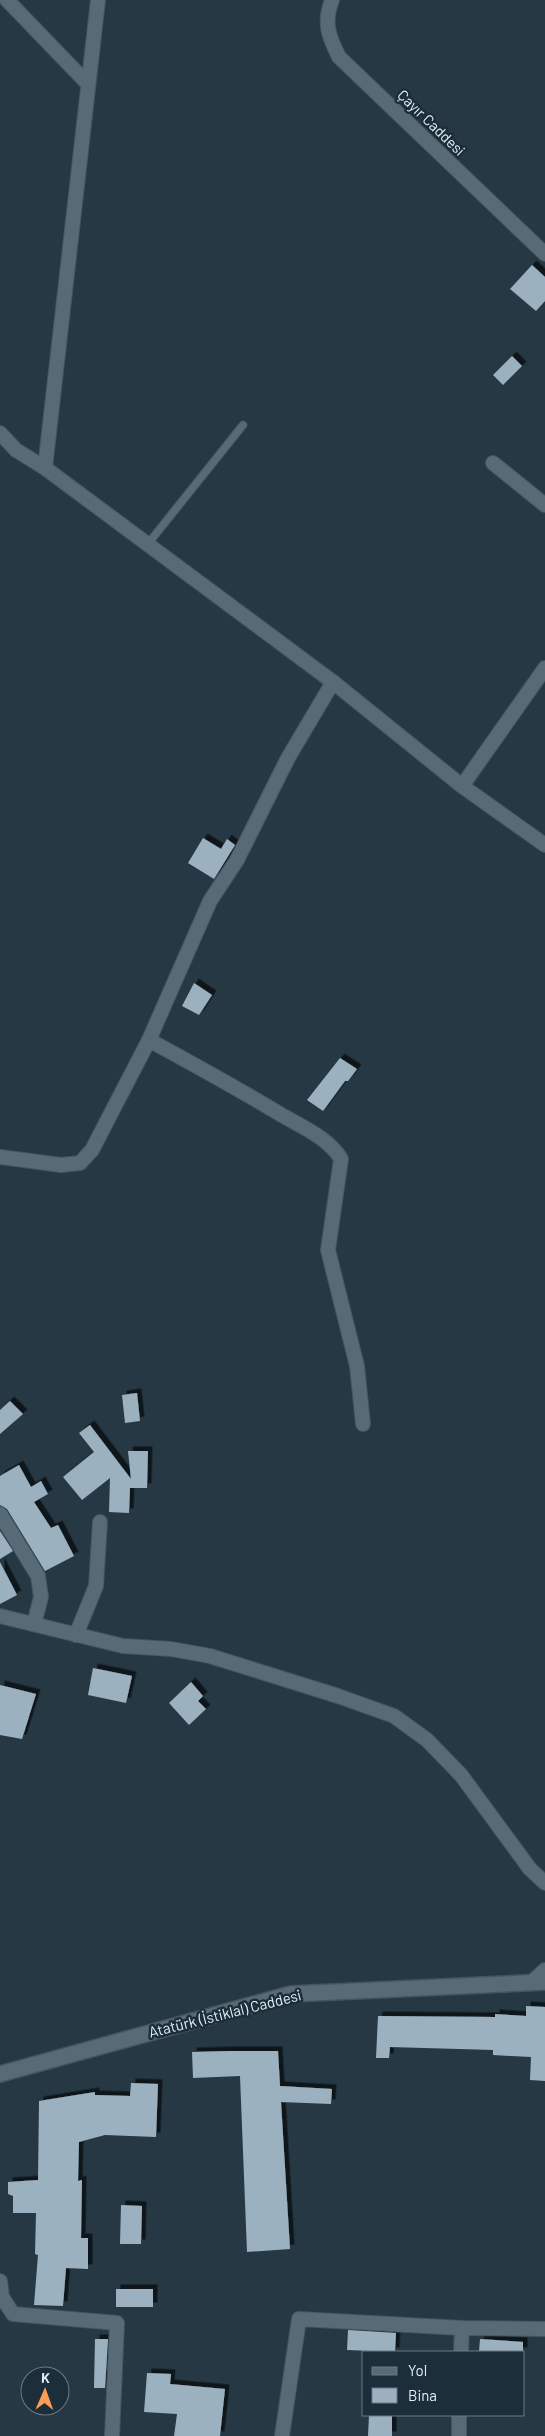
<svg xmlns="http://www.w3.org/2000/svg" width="545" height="2436" font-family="Barlow,sans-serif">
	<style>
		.building { fill: #9cb1bf; filter: url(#shadow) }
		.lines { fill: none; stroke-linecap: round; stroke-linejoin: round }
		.lane-casing { stroke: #45555f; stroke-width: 9 }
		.street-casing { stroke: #45555f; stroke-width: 16 }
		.secondary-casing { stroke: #45555f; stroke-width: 18 }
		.lane { stroke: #576b77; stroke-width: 7 }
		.street { stroke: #576b77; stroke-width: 14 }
		.secondary { stroke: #576b77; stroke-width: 15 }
		.labels { text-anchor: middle; stroke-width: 5; stroke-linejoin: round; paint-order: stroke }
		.street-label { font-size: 15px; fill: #e3eef5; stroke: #1c2e39 }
	</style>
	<defs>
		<filter id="shadow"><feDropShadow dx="4.5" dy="-4.5" stdDeviation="0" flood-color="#0009"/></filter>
	</defs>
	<rect width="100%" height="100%" fill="#263843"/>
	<!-- building -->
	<g class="building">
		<polygon points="532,265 545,277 545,301 536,311 510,289"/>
		<polygon points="512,356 522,366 503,385 493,375"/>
		<polygon points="203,838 221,849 227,839 235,845 214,879 188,863"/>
		<polygon points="194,983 212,995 199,1015 182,1006"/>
		<polygon points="340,1058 357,1069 348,1081 345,1081 323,1111 307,1100"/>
		<polygon points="137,1393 140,1421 125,1423 122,1395"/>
		<polygon points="10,1401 23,1414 0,1434 0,1410"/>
		<polygon points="90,1425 131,1479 128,1451 148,1451 147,1488 130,1488 129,1513 109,1512 110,1478 82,1500 63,1477 94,1452 79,1433"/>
		<polygon points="19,1465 31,1487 41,1481 48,1494 34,1502 51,1528 58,1525 74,1556 45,1571 7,1509 0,1505 0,1476"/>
		<polygon points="0,1531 13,1551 0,1559"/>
		<polygon points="0,1562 17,1595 0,1604"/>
		<polygon points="93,1668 132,1676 126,1703 88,1695"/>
		<polygon points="191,1682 203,1696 198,1701 206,1709 189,1725 169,1703"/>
		<polygon points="0,1685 36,1694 22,1739 0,1735"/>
		<polygon points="526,2006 545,2007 545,2081 530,2080 531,2057 493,2055 493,2050 390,2047 389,2058 376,2058 378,2016 495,2017 495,2014 526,2016"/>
		<polygon points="229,2051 278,2051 280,2086 332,2089 331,2104 281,2102 290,2249 247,2252 240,2076 193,2078 192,2052"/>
		<polygon points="131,2083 158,2084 156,2137 105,2135 79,2142 78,2181 82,2180 81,2238 88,2238 88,2269 66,2268 63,2306 34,2305 38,2255 35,2254 36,2213 13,2213 13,2196 8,2194 8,2182 38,2180 39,2101 95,2092 95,2095 130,2096"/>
		<polygon points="121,2205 142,2206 141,2244 120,2244"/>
		<rect x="116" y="2289" width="37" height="18"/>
		<polygon points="348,2330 396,2333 395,2352 347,2350"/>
		<polygon points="95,2339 108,2339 105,2388 94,2388"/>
		<polygon points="480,2339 523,2342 523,2352 479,2352"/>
		<polygon points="147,2373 171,2374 170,2384 225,2389 220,2436 174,2436 177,2414 144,2412"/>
		<polygon points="369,2415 392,2415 392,2436 368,2436"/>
	</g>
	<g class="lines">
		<defs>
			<polyline id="lane" points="147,545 243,425"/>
			<g id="street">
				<polyline points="7,0 87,83"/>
				<path d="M332 0C323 23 329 37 339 57L545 254"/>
				<polyline points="0,433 16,450 45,468 333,682 462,786 545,845"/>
				<polyline points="493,463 545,505"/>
				<polyline points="45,468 98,0"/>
				<polyline points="462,786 545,668"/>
				<path d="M149 1040C193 1064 237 1088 280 1114 300 1126 329 1138 341 1159L328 1250 357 1366 363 1424"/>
				<polyline points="0,1157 61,1165 80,1163 92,1150 149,1040 210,901 237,860 288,758 333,682"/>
				<polyline points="0,1514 38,1576 41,1597 34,1624"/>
				<polyline points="0,1616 123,1646 171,1649 210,1656 338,1696 394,1716 427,1740 461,1775 530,1869 545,1883"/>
				<polyline points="76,1635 96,1586 100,1522"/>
				<polyline points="532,1982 545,1970"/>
				<polyline points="0,2281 2,2297 13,2314 117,2323 112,2436"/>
				<polyline points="461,2352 462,2328"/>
				<polyline points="282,2436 299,2319 462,2328 545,2329"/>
				<polyline points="459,2436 459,2415"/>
			</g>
			<polyline id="secondary" points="0,2074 291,1994 545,1982"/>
		</defs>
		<!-- lane casing -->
		<use href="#lane" class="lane-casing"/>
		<!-- street casing -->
		<use href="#street" class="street-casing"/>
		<!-- secondary casing -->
		<use href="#secondary" class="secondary-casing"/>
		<!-- lane -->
		<use href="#lane" class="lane"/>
		<!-- street -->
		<use href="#street" class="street"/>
		<!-- secondary -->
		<use href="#secondary" class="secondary"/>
	</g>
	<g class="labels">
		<!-- street labels -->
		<g class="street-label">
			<text transform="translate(431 123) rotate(44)" y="5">Çayır Caddesi</text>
			<text transform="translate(225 2014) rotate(-14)" y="5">Atatürk (İstiklal) Caddesi</text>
		</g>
	</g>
	<!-- legend -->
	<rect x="362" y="2351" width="162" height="65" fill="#1c2e39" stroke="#6c7b84"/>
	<rect x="372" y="2367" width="25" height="8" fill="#576b77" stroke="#6c7b84"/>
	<text x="408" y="2376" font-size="15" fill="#e3eef5">Yol</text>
	<rect x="372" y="2388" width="25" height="15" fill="#9cb1bf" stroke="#6c7b84"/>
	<text x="408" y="2401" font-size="15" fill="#e3eef5">Bina</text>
	<!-- north arrow -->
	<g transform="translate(45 2391) rotate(2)"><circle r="24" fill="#1c2e39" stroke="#6c7b84"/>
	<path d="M0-4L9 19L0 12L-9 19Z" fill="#fd9d55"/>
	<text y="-8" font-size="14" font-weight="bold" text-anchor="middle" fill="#e3eef5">K</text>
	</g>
</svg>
